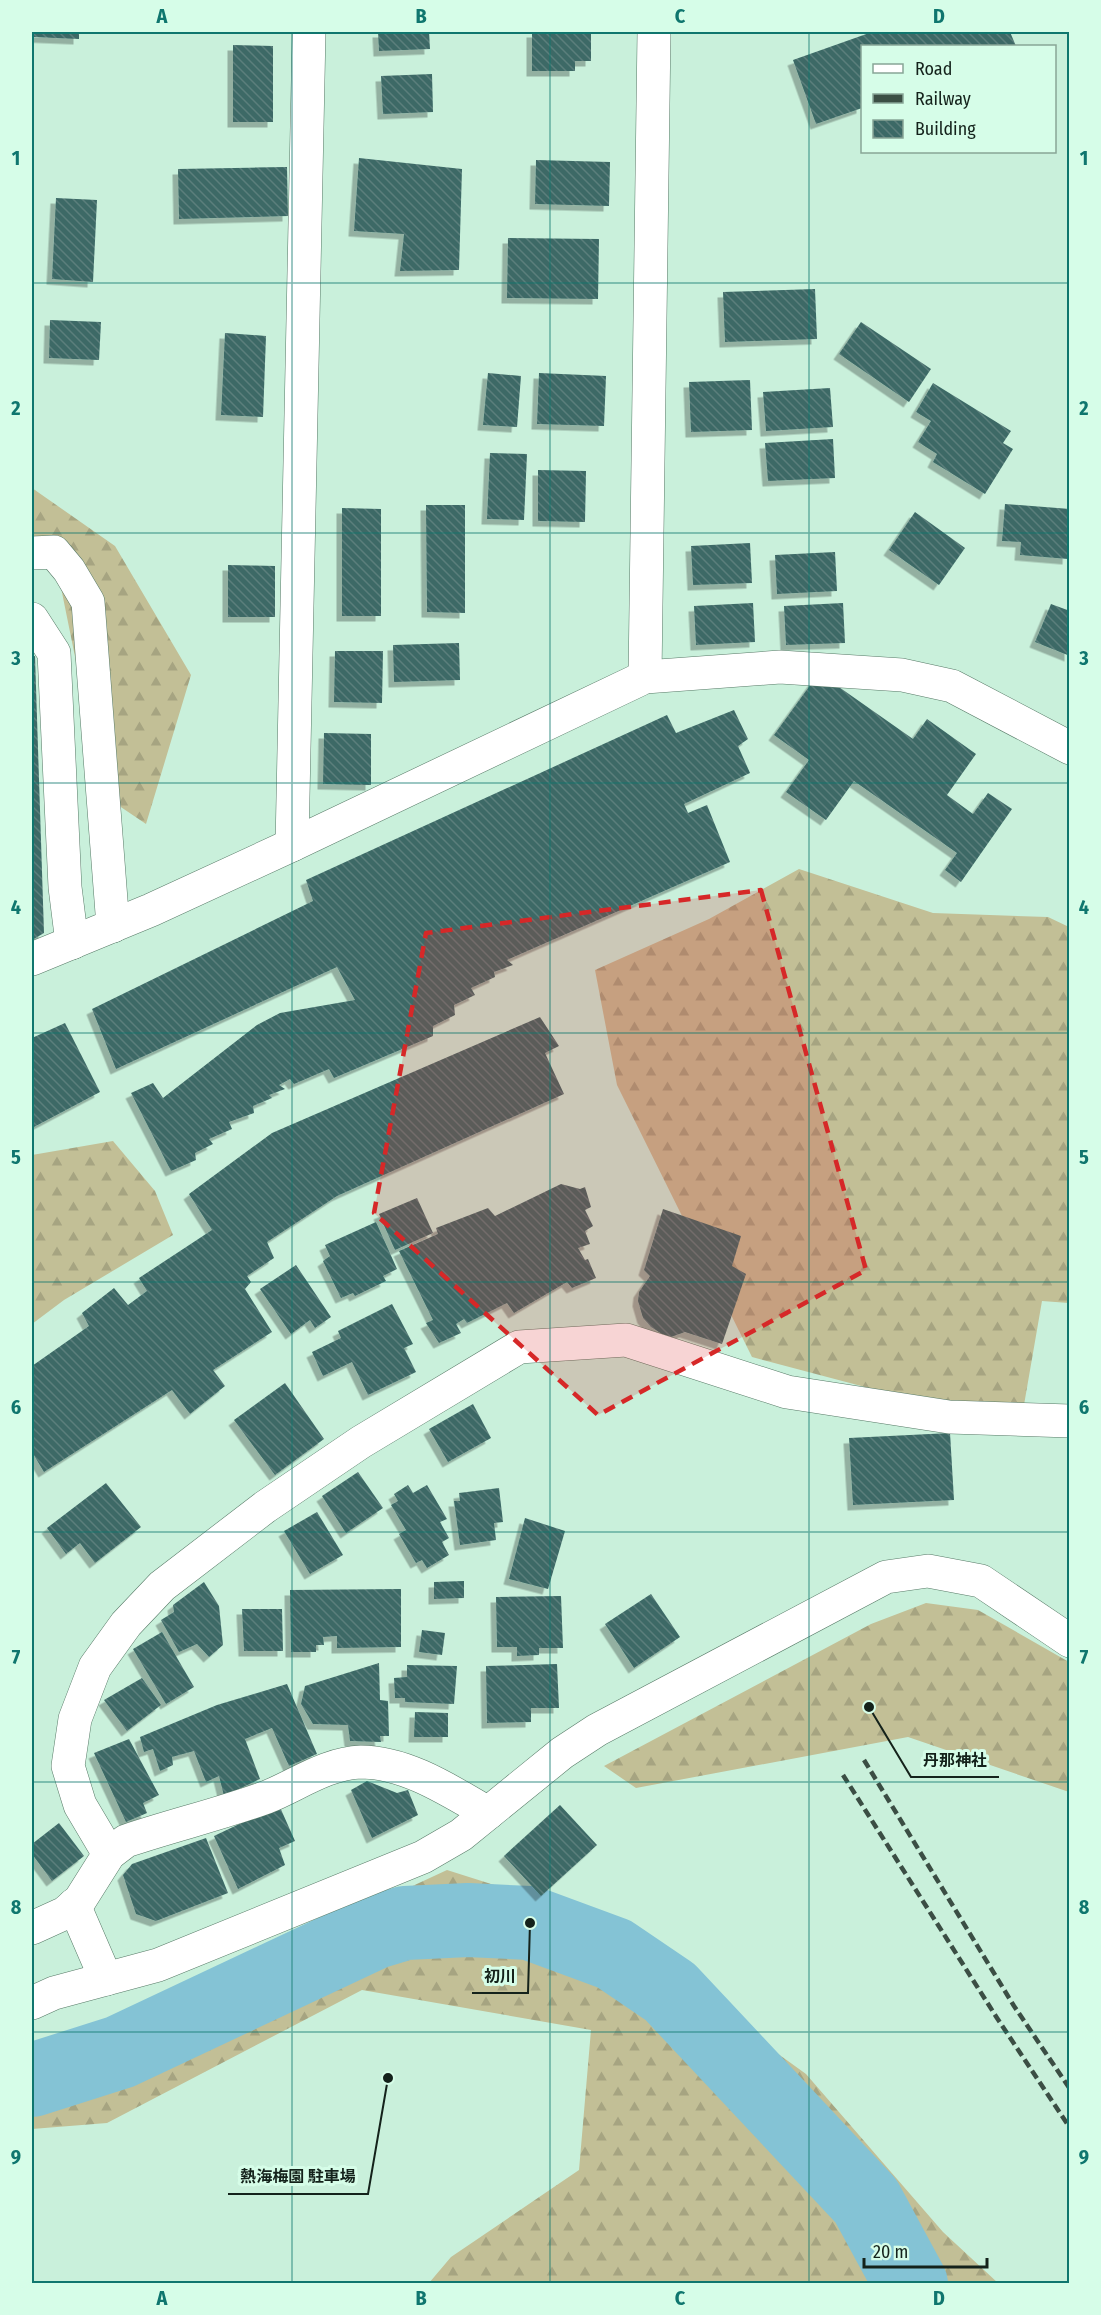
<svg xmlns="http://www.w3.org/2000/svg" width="1101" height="2315" font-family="'Fira Sans Condensed','Noto Sans JP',sans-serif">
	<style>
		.forest { fill: url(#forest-firs) }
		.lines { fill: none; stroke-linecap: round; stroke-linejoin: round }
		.river { stroke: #84c3d5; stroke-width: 74 }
		.building { fill: url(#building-back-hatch); filter: url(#shadow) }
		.minor-casing { stroke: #577a67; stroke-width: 34 }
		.tertiary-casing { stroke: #577a67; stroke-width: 34 }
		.minor { stroke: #fff; stroke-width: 33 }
		.tertiary { stroke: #fff; stroke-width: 33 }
		.rail { stroke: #3b4e44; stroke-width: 4.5; stroke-dasharray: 9 4.5; stroke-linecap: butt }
		.marked { fill: #d62828; fill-opacity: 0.2; stroke: #d62828; stroke-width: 4.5; stroke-dasharray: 12 8; stroke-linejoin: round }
		.grid { fill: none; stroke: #0f766e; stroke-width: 1.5; stroke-opacity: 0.55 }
		.leader { fill: none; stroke: #14221b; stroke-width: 2 }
		.callout-dot { fill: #14221b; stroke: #d6fde8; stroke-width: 2 }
		.callout-label { font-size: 16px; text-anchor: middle; font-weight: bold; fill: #14221b; stroke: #d6fde8; stroke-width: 6; stroke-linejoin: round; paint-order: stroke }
		.neatline { fill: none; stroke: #0f766e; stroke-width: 2 }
		.grid-label { font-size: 20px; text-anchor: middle; font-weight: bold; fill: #0f766e }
	</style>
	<defs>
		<pattern id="forest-firs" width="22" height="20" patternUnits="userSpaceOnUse" patternTransform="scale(1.5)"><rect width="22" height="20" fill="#c2bf96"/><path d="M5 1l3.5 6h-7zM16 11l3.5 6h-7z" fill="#a6a481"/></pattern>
		<pattern id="building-back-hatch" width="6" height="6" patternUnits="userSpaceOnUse" patternTransform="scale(1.5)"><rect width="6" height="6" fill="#3c6966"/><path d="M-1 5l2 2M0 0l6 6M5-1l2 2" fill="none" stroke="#5b7e7b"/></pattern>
		<filter id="shadow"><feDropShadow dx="-5.5" dy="5.5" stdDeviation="0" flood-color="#0004"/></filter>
	</defs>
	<rect width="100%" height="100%" fill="#c9f0db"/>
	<!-- forest -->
	<g class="forest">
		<polygon points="32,488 115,546 191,675 146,824 103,795 54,553 32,559"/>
		<polygon points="799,869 933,913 1048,917 1069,927 1069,1303 1042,1301 1020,1428 752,1357 617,1085 595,970 709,919"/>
		<polygon points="113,1141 155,1191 173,1235 64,1300 32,1324 32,1155"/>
		<polygon points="926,1603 978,1610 1069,1662 1069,1792 908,1737 636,1788 604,1766 871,1624"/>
		<polygon points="447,1870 585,1914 806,2074 943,2232 998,2283 429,2283 451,2257 579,2170 591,2030 362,1990 107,2123 32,2129 32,2057 121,2021"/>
	</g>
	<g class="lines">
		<!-- river -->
		<polyline class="river" points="32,2080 120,2052 375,1932 405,1923 468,1920 530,1923 614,1954 670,1992 866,2201 911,2284"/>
	</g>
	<!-- building -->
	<g class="building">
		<polygon points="32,32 79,32 79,39 32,37"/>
		<polygon points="378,32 429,32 430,49 379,51"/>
		<polygon points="532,32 591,32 591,61 575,61 575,71 532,71"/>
		<polygon points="872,32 1010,32 1016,46 862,46 862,108 816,124 793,60"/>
		<polygon points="233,45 273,46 273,122 233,122"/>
		<polygon points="432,74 433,112 383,114 381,76"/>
		<polygon points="359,158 462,169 459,270 400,271 404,234 354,231"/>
		<polygon points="536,160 610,162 609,206 535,204"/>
		<polygon points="287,167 288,216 179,219 178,169"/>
		<polygon points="56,198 97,200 93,282 52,279"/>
		<polygon points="508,238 599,239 598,299 507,298"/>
		<polygon points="815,289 817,339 725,342 723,292"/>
		<polygon points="50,320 101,322 99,360 49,358"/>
		<polygon points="861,322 931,369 909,402 839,354"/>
		<polygon points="225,333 266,336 263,417 221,415"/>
		<polygon points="488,373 521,376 517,427 483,425"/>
		<polygon points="539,373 606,376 604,426 537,424"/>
		<polygon points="750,380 752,430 691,432 689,382"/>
		<polygon points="933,383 1011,431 1003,443 1013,449 985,494 933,462 937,454 918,442 931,421 916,412"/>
		<polygon points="830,388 833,427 766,431 763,392"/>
		<polygon points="833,439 835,478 768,481 765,443"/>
		<polygon points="490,453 527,454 524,520 487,519"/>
		<polygon points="538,470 586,471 585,522 538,521"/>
		<polygon points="1005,504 1070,509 1068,559 1020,555 1021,542 1002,541"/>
		<polygon points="426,505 465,505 465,613 427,612"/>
		<polygon points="342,508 381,509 381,616 342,616"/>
		<polygon points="915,512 965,548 939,585 889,550"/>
		<polygon points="750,543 752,583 693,585 691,546"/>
		<polygon points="835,552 837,591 777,594 775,555"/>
		<polygon points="228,565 275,566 275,617 228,617"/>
		<polygon points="753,603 755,642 696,645 694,606"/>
		<polygon points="843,603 845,643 786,645 784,606"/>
		<polygon points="1051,604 1070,611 1070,656 1035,642"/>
		<polygon points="459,643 460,680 394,682 393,645"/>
		<polygon points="335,651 383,651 382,703 334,702"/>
		<polygon points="32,656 35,656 44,933 32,940"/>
		<polygon points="819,673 913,739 927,719 976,754 947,795 973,814 988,793 1012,809 961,882 945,870 957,853 854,781 826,820 786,792 809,760 774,735"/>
		<polygon points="734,710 748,739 738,746 750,773 684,804 688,813 707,805 730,862 507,960 513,965 494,972 495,977 471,988 475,995 454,1005 455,1015 433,1026 433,1036 334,1078 329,1069 294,1084 290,1079 279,1085 285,1089 269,1095 272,1098 253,1106 254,1113 229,1122 232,1129 209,1139 213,1144 195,1153 196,1160 171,1171 131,1093 153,1083 163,1098 257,1025 280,1013 355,1000 337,967 116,1069 92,1009 313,901 306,880 667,715 676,733"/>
		<polygon points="324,733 371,734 371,785 323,784"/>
		<polygon points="540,1017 559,1046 545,1053 564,1094 337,1196 267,1242 274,1258 247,1276 251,1282 245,1289 272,1332 213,1370 225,1386 190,1414 172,1390 44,1472 32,1452 32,1366 89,1326 82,1313 114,1288 128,1305 147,1291 139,1278 212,1230 189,1194 272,1133"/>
		<polygon points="65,1023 100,1092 32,1128 32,1038"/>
		<polygon points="561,1184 580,1189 585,1187 591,1207 585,1210 593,1226 585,1231 590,1244 578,1248 585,1260 588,1259 596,1278 572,1288 567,1282 514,1313 507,1303 467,1323 464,1319 456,1324 461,1333 439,1343 426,1323 433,1320 399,1251 438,1234 436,1228 488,1208 495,1216"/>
		<polygon points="417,1198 433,1233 395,1250 379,1214"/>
		<polygon points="663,1209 741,1236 732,1266 746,1274 722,1344 685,1332 671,1337 662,1334 651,1327 643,1318 638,1301 639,1292 650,1276 644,1270"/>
		<polygon points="376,1222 397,1269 383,1276 386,1281 355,1296 353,1293 341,1298 323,1261 330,1256 325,1245"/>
		<polygon points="296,1265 331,1317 315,1328 310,1320 291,1334 260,1289"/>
		<polygon points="392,1304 413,1344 404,1348 416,1372 368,1395 352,1362 323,1376 312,1352 341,1338 338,1331"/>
		<polygon points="285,1383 324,1439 275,1475 234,1420"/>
		<polygon points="473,1404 491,1438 448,1462 429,1429"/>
		<polygon points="950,1433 954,1500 853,1505 849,1438"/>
		<polygon points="358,1472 383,1508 346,1533 322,1496"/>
		<polygon points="106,1483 141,1527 95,1563 80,1543 66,1554 47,1528"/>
		<polygon points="408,1485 413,1493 427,1485 447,1519 440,1522 449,1538 442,1542 449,1555 427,1568 422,1560 416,1563 399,1534 406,1530 391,1505 398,1501 394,1494"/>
		<polygon points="499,1488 503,1522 494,1523 496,1540 460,1545 454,1501 460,1501 459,1493"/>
		<polygon points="317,1512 343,1555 310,1574 284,1531"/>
		<polygon points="525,1518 565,1531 548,1589 509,1579"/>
		<polygon points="464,1581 464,1598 434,1599 434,1582"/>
		<polygon points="204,1582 219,1606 223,1645 209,1657 197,1644 179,1652 161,1620 174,1612 173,1605"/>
		<polygon points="401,1589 401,1647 337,1648 337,1636 323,1637 324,1645 316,1645 316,1652 291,1652 290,1590"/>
		<polygon points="651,1594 680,1637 634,1668 605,1624"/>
		<polygon points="561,1596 563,1648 539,1648 539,1655 517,1656 517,1647 497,1647 496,1597"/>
		<polygon points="242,1609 282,1609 283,1651 244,1651"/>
		<polygon points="422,1630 445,1633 442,1655 419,1652"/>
		<polygon points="162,1632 194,1687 166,1704 133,1649"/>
		<polygon points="379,1663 380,1700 388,1701 389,1736 380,1736 381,1742 350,1741 348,1725 313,1724 301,1704 305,1686"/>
		<polygon points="557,1664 559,1708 531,1708 531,1722 487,1723 486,1666"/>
		<polygon points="407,1665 457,1666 454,1704 405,1702 405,1698 395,1698 394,1678 407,1677"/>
		<polygon points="142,1678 161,1705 127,1731 104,1700"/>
		<polygon points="287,1684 317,1754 289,1766 272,1728 245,1739 260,1779 224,1796 219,1776 206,1782 194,1751 172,1757 173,1765 160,1771 153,1749 144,1752 140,1737 217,1705"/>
		<polygon points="415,1712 448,1713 448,1737 414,1737"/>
		<polygon points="129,1739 159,1795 143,1803 147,1813 126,1822 94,1753"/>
		<polygon points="367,1781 397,1793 408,1790 418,1815 372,1838 351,1790"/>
		<polygon points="279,1805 295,1841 279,1848 285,1865 238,1889 214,1836"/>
		<polygon points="560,1805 597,1845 541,1896 504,1856"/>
		<polygon points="59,1823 84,1856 52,1881 32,1854 32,1844"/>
		<polygon points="206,1838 228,1893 156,1921 136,1914 123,1875 132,1864"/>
	</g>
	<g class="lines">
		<defs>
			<g id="minor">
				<polyline points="32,553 54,552 69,570 88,602 113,926"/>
				<polyline points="32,619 54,653 65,887 72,943"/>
				<polyline points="645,677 654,32"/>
				<polyline points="292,845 309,32"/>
				<polyline points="32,959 151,910 292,845 645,677 780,667 902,675 952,686 1070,748"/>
				<polyline points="109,1854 80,1805 68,1766 75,1719 95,1667 126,1624 162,1586 265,1507 361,1442 519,1347 626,1340 787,1392 949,1417 1070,1421"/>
				<polyline points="74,1905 106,1979"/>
				<path d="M32 1928 65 1913 80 1900 109 1854 126 1841C173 1825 221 1814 267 1797 297 1785 327 1763 361 1762 406 1762 450 1791 488 1813"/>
			</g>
			<polyline id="tertiary" points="32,2003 54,1993 158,1965 423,1857 461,1835 562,1753 597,1730 886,1577 928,1571 981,1581 1070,1641"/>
		</defs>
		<!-- minor casing -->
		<use href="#minor" class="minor-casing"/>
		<!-- tertiary casing -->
		<use href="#tertiary" class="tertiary-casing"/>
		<!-- minor -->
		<use href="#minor" class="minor"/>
		<!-- tertiary -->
		<use href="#tertiary" class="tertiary"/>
		<!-- rail -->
		<g class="rail">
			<polyline points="864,1760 1014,2006 1070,2089"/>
			<polyline points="843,1775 997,2018 1070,2128"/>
		</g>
	</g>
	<!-- marked area -->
	<path class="marked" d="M761 890 866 1270 598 1415 374 1213 426 933Z"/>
	<!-- grid -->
	<path class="grid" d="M292 32V2284M550 32V2284M809 32V2284M32 283H1070M32 533H1070M32 783H1070M32 1033H1070M32 1282H1070M32 1532H1070M32 1782H1070M32 2032H1070"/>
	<!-- callouts -->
	<path class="leader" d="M869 1707L911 1777H999M530 1923L528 1993H472M388 2078L368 2194H228"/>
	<g class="callout-dot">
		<circle cx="869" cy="1707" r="6"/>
		<circle cx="530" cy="1923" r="6"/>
		<circle cx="388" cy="2078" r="6"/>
	</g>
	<g class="callout-label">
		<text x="955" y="1766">丹那神社</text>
		<text x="500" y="1982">初川</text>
		<text x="298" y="2182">熱海梅園 駐車場</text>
	</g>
	<!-- border -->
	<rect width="1101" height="2315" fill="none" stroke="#d6fde8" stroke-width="66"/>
	<!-- legend -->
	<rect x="861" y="45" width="195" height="108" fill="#d6fde8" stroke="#88a596" stroke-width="1.5"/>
	<rect x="873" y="64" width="30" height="9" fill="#ffffff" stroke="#88a596" stroke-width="1.5"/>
	<text x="915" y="75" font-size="18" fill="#14221b">Road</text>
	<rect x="873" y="94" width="30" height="9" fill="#3b4e44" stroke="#88a596" stroke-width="1.5"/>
	<text x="915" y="105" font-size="18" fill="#14221b">Railway</text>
	<rect x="873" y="120" width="30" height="18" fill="url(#building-back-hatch)" stroke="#88a596" stroke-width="1.5"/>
	<text x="915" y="135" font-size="18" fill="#14221b">Building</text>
	<!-- scale -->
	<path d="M864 2258v9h123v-9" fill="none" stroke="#14221b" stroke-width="3"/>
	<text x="873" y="2258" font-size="18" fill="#14221b" stroke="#d6fde8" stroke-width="4.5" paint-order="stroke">20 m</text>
	<rect x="33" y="33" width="1035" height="2249" class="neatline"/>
	<g class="grid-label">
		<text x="162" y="23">A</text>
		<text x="421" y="23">B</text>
		<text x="680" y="23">C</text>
		<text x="939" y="23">D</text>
		<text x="16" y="165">1</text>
		<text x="1084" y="165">1</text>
		<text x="16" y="415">2</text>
		<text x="1084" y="415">2</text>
		<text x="16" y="665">3</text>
		<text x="1084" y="665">3</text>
		<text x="16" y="914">4</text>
		<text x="1084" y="914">4</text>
		<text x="16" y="1164">5</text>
		<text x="1084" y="1164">5</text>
		<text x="16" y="1414">6</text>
		<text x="1084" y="1414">6</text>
		<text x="16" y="1664">7</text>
		<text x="1084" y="1664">7</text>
		<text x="16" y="1914">8</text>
		<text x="1084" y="1914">8</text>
		<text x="16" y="2164">9</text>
		<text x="1084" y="2164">9</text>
		<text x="162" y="2305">A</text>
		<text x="421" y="2305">B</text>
		<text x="680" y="2305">C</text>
		<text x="939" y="2305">D</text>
	</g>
</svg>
